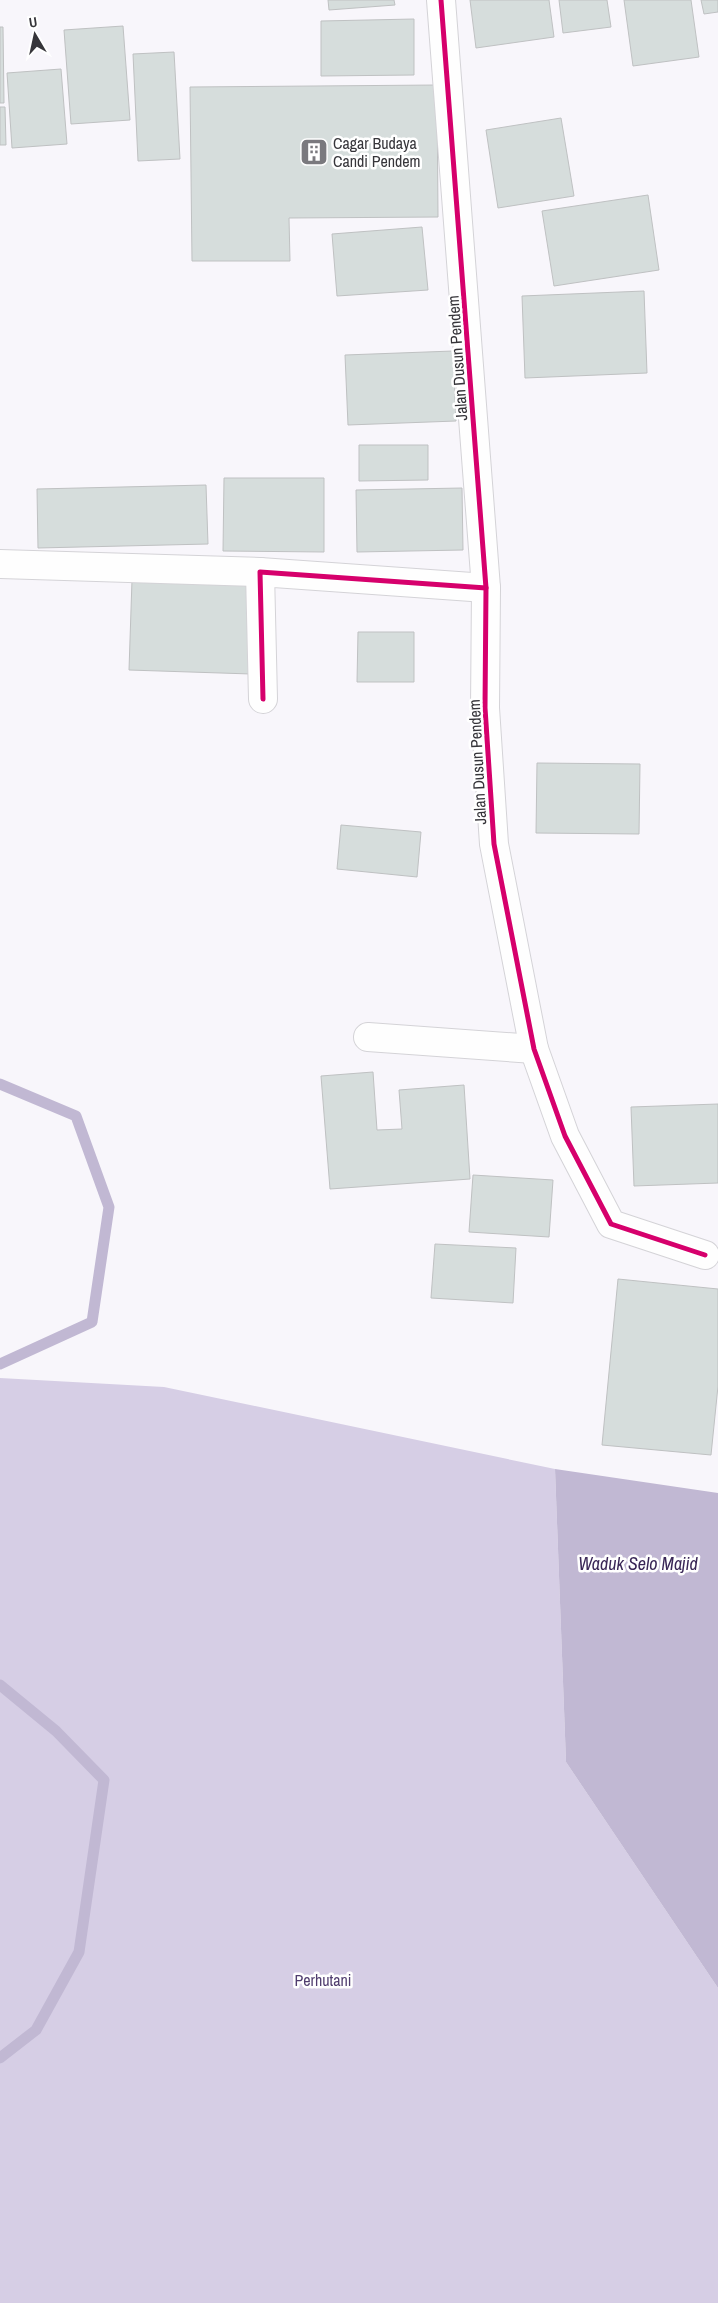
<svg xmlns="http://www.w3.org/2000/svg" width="718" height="2303" font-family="'Archivo Narrow',sans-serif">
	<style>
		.forest { fill: #d6cee5 }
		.water { fill: #c1b8d3 }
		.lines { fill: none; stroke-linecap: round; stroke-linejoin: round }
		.stream { stroke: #c1b8d3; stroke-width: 11 }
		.building { fill: #d6dddc; stroke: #bfc1c2 }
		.minor-casing { stroke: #d4d3d7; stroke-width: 30 }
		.minor { stroke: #fefefe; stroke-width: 28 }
		.cycleway-casing { stroke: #fff; stroke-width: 8 }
		.cycleway { stroke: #d6006c; stroke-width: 5 }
		.labels { text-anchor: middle; stroke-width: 5; stroke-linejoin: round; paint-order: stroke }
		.poi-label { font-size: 16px; fill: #36353a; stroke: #fff; text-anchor: start }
		.street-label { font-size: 16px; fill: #36353a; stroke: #fff }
		.park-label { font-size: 16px; fill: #4f3c6e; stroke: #fff }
		.water-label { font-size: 18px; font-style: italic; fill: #392656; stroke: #fff }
	</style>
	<rect width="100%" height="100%" fill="#f8f6fb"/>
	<!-- forest -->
	<polygon class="forest" points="0,1378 164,1387 555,1469 566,1762 718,1988 718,2303 0,2303"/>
	<!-- water -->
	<polygon class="water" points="555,1469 718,1493 718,1988 566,1762"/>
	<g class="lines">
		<!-- stream -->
		<g class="stream">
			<polyline points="0,1084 76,1116 109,1207 92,1322 0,1364"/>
			<polyline points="0,1685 56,1731 104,1780 79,1952 36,2030 0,2058"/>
		</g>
	</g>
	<!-- building -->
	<g class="building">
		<polygon points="328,0 394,0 395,5 329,10"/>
		<polygon points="470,0 549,0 554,37 476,48"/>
		<polygon points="559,0 607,0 611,27 563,33"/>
		<polygon points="624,0 691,0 699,57 633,66"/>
		<polygon points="701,0 718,0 718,12 704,14"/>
		<polygon points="414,19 414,75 321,76 321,21"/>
		<polygon points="123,26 130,120 71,124 64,30"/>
		<polygon points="0,27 3,27 4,103 0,103"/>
		<polygon points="174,52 180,159 138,161 133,54"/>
		<polygon points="61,69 67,144 12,148 7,73"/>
		<polygon points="437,85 438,217 289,218 290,261 192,261 190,87"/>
		<polygon points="0,107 5,107 6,145 0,145"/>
		<polygon points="561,118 574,196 498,208 486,130"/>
		<polygon points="648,195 659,270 554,286 542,211"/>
		<polygon points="422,227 428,290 337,296 332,234"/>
		<polygon points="644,291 647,373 525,378 522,296"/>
		<polygon points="453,351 456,421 348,425 345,355"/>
		<polygon points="359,445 428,445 428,480 359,481"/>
		<polygon points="224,478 324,478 324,552 223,551"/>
		<polygon points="206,485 208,544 38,548 37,489"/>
		<polygon points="462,488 463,550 357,552 356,490"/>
		<polygon points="132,580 254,583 251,674 129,670"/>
		<polygon points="358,632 414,632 414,682 357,682"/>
		<polygon points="537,763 640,764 639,834 536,833"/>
		<polygon points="341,825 421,832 417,877 337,869"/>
		<polygon points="373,1072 377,1130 402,1129 399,1090 464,1085 470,1179 330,1189 321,1076"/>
		<polygon points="718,1104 718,1183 634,1186 631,1107"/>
		<polygon points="473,1175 553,1180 549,1237 469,1232"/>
		<polygon points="435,1244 516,1248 513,1303 431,1298"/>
		<polygon points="618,1279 718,1289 718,1386 711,1455 602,1445"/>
	</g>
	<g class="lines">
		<defs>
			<g id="minor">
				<polyline points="441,0 486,588 485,708 494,844 534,1049 565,1136 611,1224 705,1255"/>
				<polyline points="0,564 260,572"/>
				<polyline points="263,699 260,572 486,588"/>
				<polyline points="368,1037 534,1049"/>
			</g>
		</defs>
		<!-- minor casing -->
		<use href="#minor" class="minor-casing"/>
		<!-- minor -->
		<use href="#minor" class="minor"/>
		<defs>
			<g id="cycleway">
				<polyline points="441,0 486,588 485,708 494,844 534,1049 565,1136 611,1224 705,1255"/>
				<polyline points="263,699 260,572 486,588"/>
			</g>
		</defs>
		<!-- cycleway casing -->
		<use href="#cycleway" class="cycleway-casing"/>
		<!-- cycleway -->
		<use href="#cycleway" class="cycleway"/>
	</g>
	<!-- icons -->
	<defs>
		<symbol id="building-square" viewBox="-11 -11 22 22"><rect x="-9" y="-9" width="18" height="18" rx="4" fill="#7a797e" stroke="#fff"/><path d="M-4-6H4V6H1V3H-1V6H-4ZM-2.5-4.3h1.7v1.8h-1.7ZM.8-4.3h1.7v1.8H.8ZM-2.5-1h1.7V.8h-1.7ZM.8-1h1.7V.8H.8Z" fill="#fff"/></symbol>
	</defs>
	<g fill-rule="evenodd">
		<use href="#building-square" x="298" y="136" width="32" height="32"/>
	</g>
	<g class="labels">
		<!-- poi labels -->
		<g class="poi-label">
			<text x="333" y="149">Cagar Budaya<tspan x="333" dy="18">Candi Pendem</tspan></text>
		</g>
		<!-- street labels -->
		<g class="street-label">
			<text transform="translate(457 358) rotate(-94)" y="6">Jalan Dusun Pendem</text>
			<text transform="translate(477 762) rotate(-93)" y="6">Jalan Dusun Pendem</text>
		</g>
		<!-- park labels -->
		<g class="park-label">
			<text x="323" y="1986">Perhutani</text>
		</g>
		<!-- water labels -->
		<g class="water-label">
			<text x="638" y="1570">Waduk Selo Majid</text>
		</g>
	</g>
	<!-- north arrow -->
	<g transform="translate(35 35) rotate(351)" stroke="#ffffff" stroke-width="4" paint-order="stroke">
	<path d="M0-4L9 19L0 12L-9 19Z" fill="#36353a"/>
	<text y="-8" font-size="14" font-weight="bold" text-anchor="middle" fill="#36353a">U</text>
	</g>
</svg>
